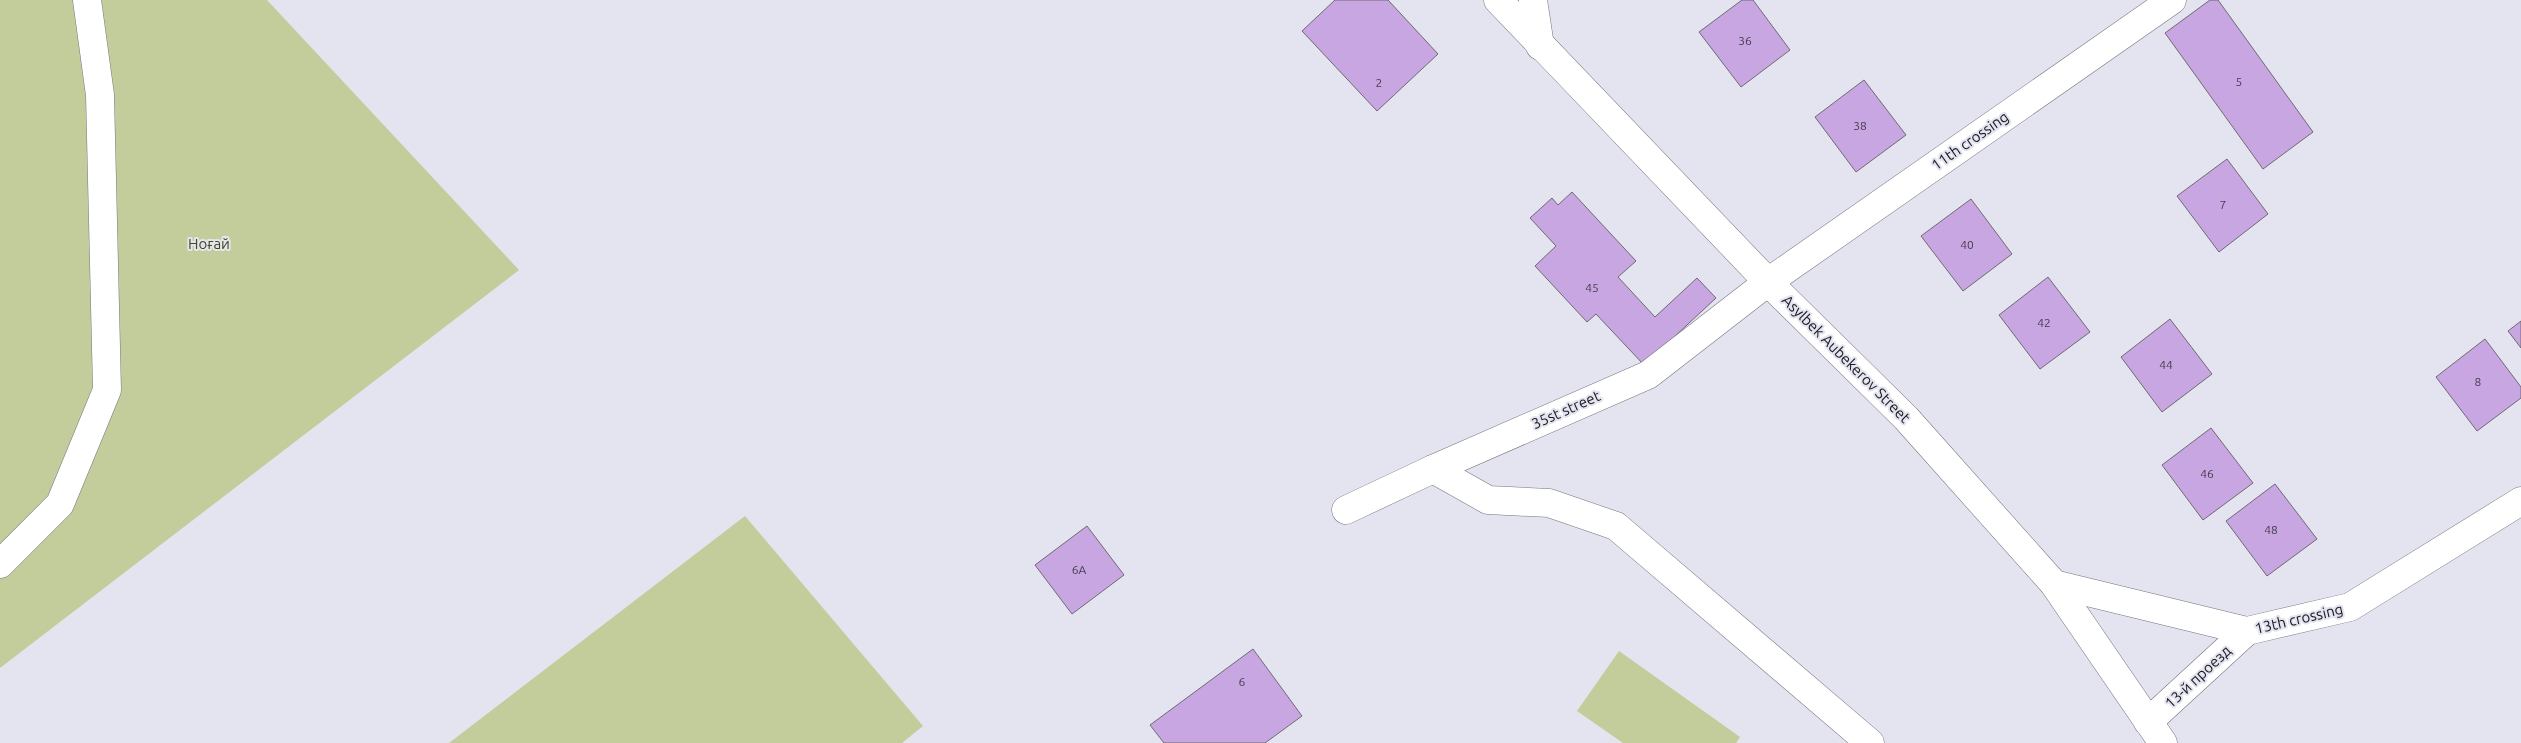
<svg xmlns="http://www.w3.org/2000/svg" width="2521" height="743" font-family="Ubuntu,sans-serif">
	<style>
		.green { fill: #c3cd9b }
		.building { fill: #c8a6e1; stroke: #6f6a73 }
		.lines { fill: none; stroke-linecap: round; stroke-linejoin: round }
		.minor-casing { stroke: #75757f; stroke-width: 29 }
		.minor { stroke: #fff; stroke-width: 28 }
		.labels { text-anchor: middle; stroke-width: 4; stroke-linejoin: round; paint-order: stroke }
		.number-label { font-size: 12px; fill: #443c4d }
		.street-label { font-size: 15px; fill: #18181c; stroke: #e3e4ef }
		.park-label { font-size: 15px; fill: #444b1a; stroke: #e3e4ef }
	</style>
	<rect width="100%" height="100%" fill="#e3e4ef"/>
	<!-- green -->
	<g class="green">
		<polygon points="0,0 267,0 519,270 0,668"/>
		<polygon points="745,516 923,726 902,743 449,743"/>
		<polygon points="1619,651 1740,737 1736,743 1623,743 1577,711"/>
	</g>
	<!-- building -->
	<g class="building">
		<polygon points="1335,0 1388,0 1438,54 1377,111 1302,31"/>
		<polygon points="1742,0 1753,0 1790,50 1741,87 1699,32"/>
		<polygon points="2210,0 2218,0 2313,132 2263,169 2165,33"/>
		<polygon points="1864,80 1906,135 1856,172 1815,117"/>
		<polygon points="2227,159 2268,214 2219,252 2177,196"/>
		<polygon points="1572,192 1636,261 1618,277 1655,317 1697,278 1716,298 1644,365 1596,314 1587,322 1535,266 1556,246 1530,218 1552,198 1558,205"/>
		<polygon points="1971,199 2012,254 1963,291 1921,236"/>
		<polygon points="2048,277 2090,332 2040,369 1999,315"/>
		<polygon points="2170,319 2212,374 2162,412 2121,357"/>
		<polygon points="2521,321 2521,348 2508,331"/>
		<polygon points="2485,339 2521,387 2521,398 2477,431 2436,377"/>
		<polygon points="2211,428 2253,483 2203,520 2162,465"/>
		<polygon points="2275,484 2317,539 2267,576 2226,521"/>
		<polygon points="1087,526 1124,575 1072,614 1035,565"/>
		<polygon points="1253,649 1302,716 1265,743 1164,743 1150,725"/>
	</g>
	<g class="lines">
		<defs>
			<g id="minor">
				<polyline points="1498,0 1768,282 1906,418 2054,584 2163,743"/>
				<polyline points="1533,0 1540,46"/>
				<polyline points="1433,469 1488,500 1549,503 1616,526 1870,743"/>
				<polyline points="1346,510 1433,469 1648,375 1768,282 2172,0"/>
				<polyline points="0,564 60,504 107,390 100,95 87,0"/>
				<polyline points="2054,584 2247,631 2350,607 2521,501"/>
				<polyline points="2148,722 2247,631"/>
			</g>
		</defs>
		<!-- minor casing -->
		<use href="#minor" class="minor-casing"/>
		<!-- minor -->
		<use href="#minor" class="minor"/>
	</g>
	<g class="labels">
		<!-- number labels -->
		<g class="number-label">
			<text x="1745" y="45">36</text>
			<text x="2239" y="86">5</text>
			<text x="1379" y="87">2</text>
			<text x="1860" y="130">38</text>
			<text x="2223" y="209">7</text>
			<text x="1967" y="249">40</text>
			<text x="1592" y="292">45</text>
			<text x="2044" y="327">42</text>
			<text x="2166" y="369">44</text>
			<text x="2478" y="386">8</text>
			<text x="2207" y="478">46</text>
			<text x="2271" y="534">48</text>
			<text x="1079" y="574">6А</text>
			<text x="1242" y="686">6</text>
		</g>
		<!-- street labels -->
		<g class="street-label">
			<text transform="translate(1970 141) rotate(-35)" y="5">11th crossing</text>
			<text transform="translate(1846 359) rotate(45)" y="5">Asylbek Aubekerov Street</text>
			<text transform="translate(1566 410) rotate(-24)" y="5">35st street</text>
			<text transform="translate(2299 619) rotate(-13)" y="5">13th crossing</text>
			<text transform="translate(2198 677) rotate(-43)" y="5">13-й проезд</text>
		</g>
		<!-- park labels -->
		<g class="park-label">
			<text x="209" y="249">Ноғай</text>
		</g>
	</g>
</svg>
